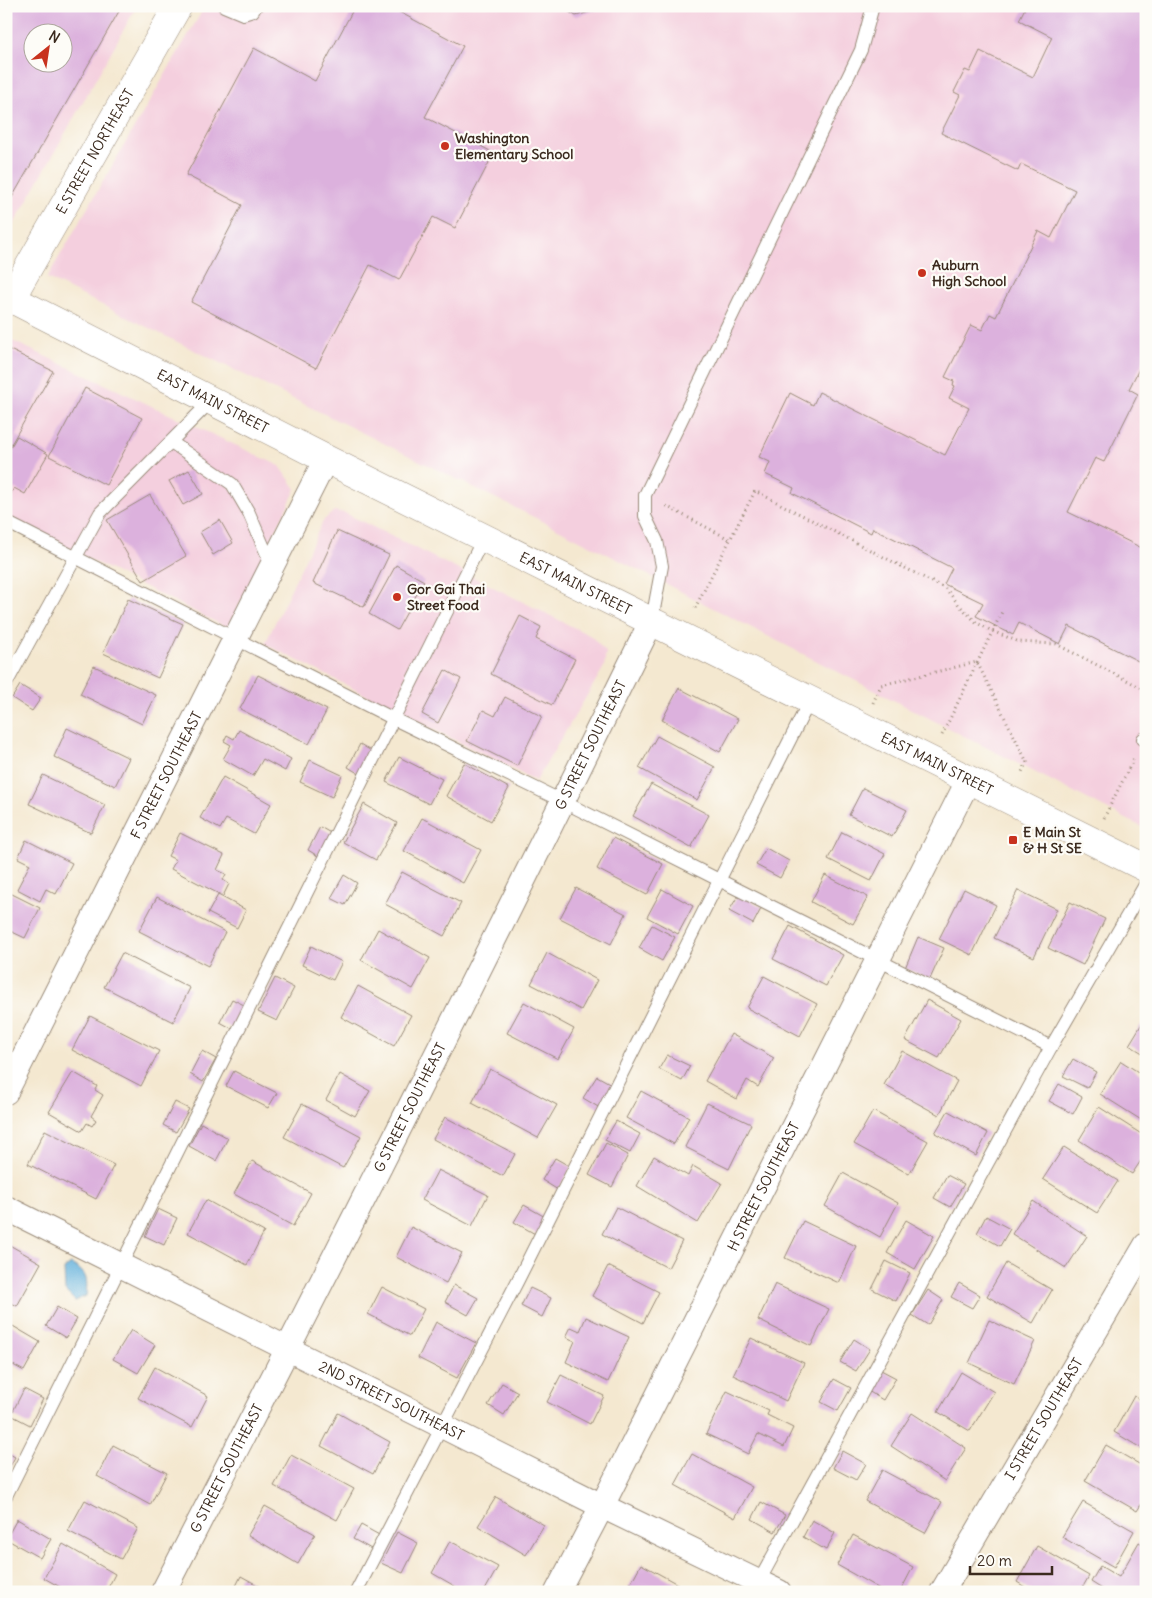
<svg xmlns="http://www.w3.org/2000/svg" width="1152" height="1598" font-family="Delius,sans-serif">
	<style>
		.built { fill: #f4cfde; fill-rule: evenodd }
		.water { fill: #63b1dc; stroke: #4f6e7d }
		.building { fill: #dcb1dd; fill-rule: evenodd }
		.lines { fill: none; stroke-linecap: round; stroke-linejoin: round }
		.service-casing { stroke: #988977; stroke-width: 14 }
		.minor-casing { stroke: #988977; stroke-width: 26 }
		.tertiary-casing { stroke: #988977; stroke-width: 29 }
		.secondary-casing { stroke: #988977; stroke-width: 29 }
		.path { stroke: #988977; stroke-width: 3; stroke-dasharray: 1 4; stroke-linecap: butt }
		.service { stroke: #fff; stroke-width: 12 }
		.minor { stroke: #fff; stroke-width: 24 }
		.tertiary { stroke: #fff; stroke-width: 28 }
		.secondary { stroke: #fff; stroke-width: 28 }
		.poi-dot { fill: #c8321e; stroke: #fdfcf7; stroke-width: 2 }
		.labels { text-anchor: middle; stroke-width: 4.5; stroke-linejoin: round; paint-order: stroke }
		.poi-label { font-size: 14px; font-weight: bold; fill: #3b2a1e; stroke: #fdfcf7; text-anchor: start }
		.street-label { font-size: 14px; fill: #3b2a1e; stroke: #fdfcf7 }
	</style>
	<rect width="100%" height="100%" fill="#fdfcf7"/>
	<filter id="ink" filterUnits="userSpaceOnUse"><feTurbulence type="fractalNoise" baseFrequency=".02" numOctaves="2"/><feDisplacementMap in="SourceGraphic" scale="10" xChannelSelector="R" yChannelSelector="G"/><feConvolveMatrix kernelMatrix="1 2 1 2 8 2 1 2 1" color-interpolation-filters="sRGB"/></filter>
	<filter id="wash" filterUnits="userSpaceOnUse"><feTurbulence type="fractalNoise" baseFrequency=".0096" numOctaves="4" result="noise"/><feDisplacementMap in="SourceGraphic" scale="20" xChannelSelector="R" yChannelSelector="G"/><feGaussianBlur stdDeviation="1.12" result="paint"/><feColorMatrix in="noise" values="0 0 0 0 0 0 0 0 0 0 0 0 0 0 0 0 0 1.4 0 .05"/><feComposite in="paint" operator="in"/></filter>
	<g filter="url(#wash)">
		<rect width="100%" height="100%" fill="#f4e8d0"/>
		<!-- built -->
		<g class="built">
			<path d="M6 6H137L6 238ZM32 32H62V62H32Z"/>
			<polygon points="205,6 1146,6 1146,829 562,531 47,278"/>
			<polygon points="6,338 280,466 296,489 228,628 6,518"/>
			<polygon points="334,511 345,513 591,636 606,652 604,667 536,781 265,644 323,521"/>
		</g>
		<!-- water -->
		<path class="water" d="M71 1264C87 1273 88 1278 86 1296L75 1301 65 1291 64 1269Z"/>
		<g id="blocks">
			<!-- building -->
			<g class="building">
				<path d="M6 6H122L6 208ZM32 32H62V62H32Z"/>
				<polygon points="355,6 388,6 463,46 425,117 494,153 455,228 433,217 399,280 370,265 316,368 191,302 242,205 186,175 254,48 315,81"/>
				<polygon points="559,6 605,6 606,7 576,16"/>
				<polygon points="1026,6 1146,6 1146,355 1129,389 1138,394 1104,462 1095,458 1068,512 1146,550 1146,665 1069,626 1060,644 1019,623 1013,635 976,616 983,603 944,584 952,568 873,528 871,533 792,493 794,488 765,474 770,462 759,457 790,393 813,405 819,392 945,455 969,408 949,398 955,386 953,385 954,381 945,377 971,325 982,330 990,314 996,317 1038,231 1051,238 1075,190 1021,164 1018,171 941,133 960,95 954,92 965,70 970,72 980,51 1033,77 1052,37 1019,20"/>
				<polygon points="6,348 53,371 6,453"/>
				<polygon points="85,388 142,418 106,485 49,456"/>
				<polygon points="17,436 48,454 25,494 14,488 8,499 6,498 6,455"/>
				<polygon points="189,470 203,494 183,505 169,481"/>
				<polygon points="150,495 186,556 143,581 107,520"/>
				<polygon points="220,520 233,543 213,555 200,532"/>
				<polygon points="337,531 389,555 364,607 313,583"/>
				<polygon points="396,565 424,581 397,630 369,614"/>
				<polygon points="128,599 183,624 158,678 103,653"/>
				<polygon points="520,616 541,627 536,639 575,659 552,705 491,674"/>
				<polygon points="94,666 156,695 142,724 80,694"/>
				<polygon points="445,670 461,679 438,723 422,714"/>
				<polygon points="258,675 327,710 309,744 240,709"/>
				<polygon points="20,685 41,698 32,711 12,698"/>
				<polygon points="679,688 738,719 720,752 662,720"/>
				<polygon points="505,697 542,716 517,766 467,741 483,710 495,716"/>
				<polygon points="67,728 129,758 115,786 54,757"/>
				<polygon points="239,730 291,759 285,771 263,759 253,776 223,759 231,745 224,741 227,735 234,739"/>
				<polygon points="657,736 715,767 697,800 639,768"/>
				<polygon points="360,744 373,752 361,775 348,767"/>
				<polygon points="399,757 442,779 429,804 386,782"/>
				<polygon points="310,760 342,775 332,797 300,782"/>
				<polygon points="464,763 509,788 491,821 446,796"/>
				<polygon points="43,775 105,805 91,833 29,804"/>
				<polygon points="223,777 271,804 254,834 226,819 220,829 200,818"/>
				<polygon points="651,784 709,815 691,848 633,816"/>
				<polygon points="863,788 907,810 892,837 849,815"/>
				<polygon points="364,804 397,823 376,860 343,842"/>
				<polygon points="422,818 481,850 463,883 404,851"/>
				<polygon points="320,827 334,835 321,858 308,850"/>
				<polygon points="842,832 885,854 871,881 828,859"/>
				<polygon points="180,833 224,855 217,870 226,874 223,880 229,884 223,896 171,869 176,860 168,856"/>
				<polygon points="613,838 663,864 647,895 597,869"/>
				<polygon points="26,840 72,863 56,894 46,889 40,901 17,889 30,864 18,858"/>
				<polygon points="766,848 789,861 780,878 756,865"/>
				<polygon points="402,872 461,903 444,936 385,904"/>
				<polygon points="344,875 357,883 345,905 331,898"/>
				<polygon points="825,875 868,897 853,924 811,902"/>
				<polygon points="576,888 626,914 611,944 560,918"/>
				<polygon points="662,889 693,906 678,934 647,917"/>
				<polygon points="964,889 996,905 972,955 939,939"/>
				<polygon points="1018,890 1057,909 1034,957 994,938"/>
				<polygon points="6,891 40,908 25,938 6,929"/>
				<polygon points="739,894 762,907 753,924 729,911"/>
				<polygon points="218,895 246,910 237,928 208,913"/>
				<polygon points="157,897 225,932 208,966 139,931"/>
				<polygon points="1070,902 1105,919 1083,965 1048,948"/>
				<polygon points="652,925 675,937 662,961 639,948"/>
				<polygon points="790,926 843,955 826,986 773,959"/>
				<polygon points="378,929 430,958 413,989 361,960"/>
				<polygon points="918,937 944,948 930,979 905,968"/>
				<polygon points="311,946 342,962 333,980 302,965"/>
				<polygon points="122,953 190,988 173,1022 104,987"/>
				<polygon points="547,953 597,980 581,1010 531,984"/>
				<polygon points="764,976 817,1004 800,1036 747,1008"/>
				<polygon points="275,978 294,988 277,1021 258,1012"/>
				<polygon points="358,986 411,1015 394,1046 341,1017"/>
				<polygon points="232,999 246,1006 233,1029 220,1022"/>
				<polygon points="927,1000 961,1019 939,1058 905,1040"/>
				<polygon points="524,1002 574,1029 558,1059 507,1033"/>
				<polygon points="90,1016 159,1051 141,1086 72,1050"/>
				<polygon points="1146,1017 1146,1055 1129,1045"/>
				<polygon points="731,1034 774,1058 758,1087 747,1080 737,1099 705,1081"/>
				<polygon points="202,1051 216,1059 203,1082 190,1074"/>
				<polygon points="902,1051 957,1081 939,1115 884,1085"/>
				<polygon points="667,1055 690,1066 682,1081 659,1069"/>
				<polygon points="1073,1059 1096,1072 1087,1088 1063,1076"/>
				<polygon points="1121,1061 1146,1077 1146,1123 1100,1094"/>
				<polygon points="490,1069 557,1105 538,1138 472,1103"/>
				<polygon points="234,1071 277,1093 268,1108 226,1086"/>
				<polygon points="73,1072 97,1086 95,1090 103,1095 91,1116 96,1120 92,1126 87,1123 82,1131 49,1112"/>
				<polygon points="340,1074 370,1091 355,1116 326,1100"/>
				<polygon points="597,1076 613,1085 600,1108 583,1098"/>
				<polygon points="1059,1084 1082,1097 1073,1114 1049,1101"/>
				<polygon points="641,1091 689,1117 674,1144 626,1118"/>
				<polygon points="175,1102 189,1109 176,1132 163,1125"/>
				<polygon points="707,1103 751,1124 729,1169 685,1147"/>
				<polygon points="302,1104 361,1136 343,1168 284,1137"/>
				<polygon points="1099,1107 1146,1137 1146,1153 1132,1174 1079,1140"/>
				<polygon points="873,1111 928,1141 909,1174 854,1144"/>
				<polygon points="948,1111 988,1133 976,1156 935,1133"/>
				<polygon points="445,1117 515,1154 503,1176 433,1139"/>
				<polygon points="616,1121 640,1134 630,1153 605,1140"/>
				<polygon points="201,1123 228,1138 216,1161 189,1146"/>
				<polygon points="45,1130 114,1165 96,1199 28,1164"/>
				<polygon points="606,1143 628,1155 612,1187 589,1175"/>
				<polygon points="1064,1147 1118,1181 1097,1213 1043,1179"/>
				<polygon points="654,1156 688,1176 693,1166 722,1183 698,1223 637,1186"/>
				<polygon points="555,1158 571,1167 558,1190 542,1180"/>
				<polygon points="252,1161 311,1193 293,1226 234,1194"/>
				<polygon points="438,1170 488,1195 472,1226 422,1200"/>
				<polygon points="843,1173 898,1203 880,1237 825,1206"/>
				<polygon points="947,1175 964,1184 950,1207 934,1198"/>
				<polygon points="206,1200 264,1232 247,1265 188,1233"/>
				<polygon points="1033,1201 1087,1236 1066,1268 1012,1234"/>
				<polygon points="524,1205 547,1218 537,1235 514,1222"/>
				<polygon points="616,1207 682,1241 668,1268 602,1234"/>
				<polygon points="158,1209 177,1218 164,1245 145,1236"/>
				<polygon points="986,1216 1010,1229 1000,1246 977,1233"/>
				<polygon points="906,1220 934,1236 915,1269 887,1253"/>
				<polygon points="803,1221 856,1246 839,1283 785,1258"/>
				<polygon points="411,1227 462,1253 446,1283 396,1257"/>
				<polygon points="6,1243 41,1263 17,1306 6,1300"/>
				<polygon points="886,1261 910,1273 896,1301 872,1289"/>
				<polygon points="1006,1263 1052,1290 1033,1323 987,1296"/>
				<polygon points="608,1266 659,1292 643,1323 592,1296"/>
				<polygon points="959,1283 980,1295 972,1308 951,1297"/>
				<polygon points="775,1284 829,1309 811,1346 758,1320"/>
				<polygon points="454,1285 478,1298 468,1315 445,1302"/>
				<polygon points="382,1287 424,1309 410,1336 368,1314"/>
				<polygon points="530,1288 551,1298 542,1317 521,1306"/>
				<polygon points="928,1290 943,1300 928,1325 912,1315"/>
				<polygon points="57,1307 77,1319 66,1338 46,1326"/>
				<polygon points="586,1317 629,1337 608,1382 566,1362 575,1341 566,1337 571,1327 580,1331"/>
				<polygon points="989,1320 1035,1341 1014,1384 969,1363"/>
				<polygon points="6,1322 40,1342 24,1371 6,1361"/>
				<polygon points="436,1322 476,1343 457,1378 418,1358"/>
				<polygon points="131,1330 155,1345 138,1373 113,1359"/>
				<polygon points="751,1338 804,1363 786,1401 733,1375"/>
				<polygon points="854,1339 870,1349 856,1371 840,1362"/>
				<polygon points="155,1367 208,1396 192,1427 138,1398"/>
				<polygon points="881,1370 896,1378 883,1400 868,1391"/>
				<polygon points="961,1372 994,1392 970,1431 938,1412"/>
				<polygon points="561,1375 604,1396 590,1424 547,1402"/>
				<polygon points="834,1379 851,1388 838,1411 821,1402"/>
				<polygon points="502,1383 518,1392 504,1415 488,1405"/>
				<polygon points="24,1389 43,1399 30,1425 11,1415"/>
				<polygon points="727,1391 769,1411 767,1415 793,1428 784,1447 758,1434 748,1454 706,1434"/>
				<polygon points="1134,1396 1146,1403 1146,1451 1114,1432"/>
				<polygon points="338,1413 390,1442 373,1474 321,1446"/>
				<polygon points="912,1413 966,1448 945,1481 891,1446"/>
				<polygon points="113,1445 167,1473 150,1505 97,1476"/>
				<polygon points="1106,1445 1146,1468 1146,1497 1137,1511 1085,1481"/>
				<polygon points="842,1451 866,1464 856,1480 833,1468"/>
				<polygon points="6,1452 15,1457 6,1474"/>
				<polygon points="692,1454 752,1487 735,1518 675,1485"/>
				<polygon points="291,1455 354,1489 337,1520 274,1486"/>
				<polygon points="882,1470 942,1502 925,1533 865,1501"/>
				<polygon points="496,1497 544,1525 526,1555 478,1526"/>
				<polygon points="85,1500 138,1528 121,1559 68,1531"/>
				<polygon points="761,1502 785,1515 775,1532 752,1519"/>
				<polygon points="1083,1502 1134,1531 1114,1567 1062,1537"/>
				<polygon points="265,1506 315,1534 298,1564 248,1535"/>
				<polygon points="17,1519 51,1539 40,1558 6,1539"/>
				<polygon points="812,1520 835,1533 826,1550 803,1537"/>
				<polygon points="361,1525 381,1536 373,1550 353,1539"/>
				<polygon points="397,1532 418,1543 403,1573 381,1563"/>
				<polygon points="853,1535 913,1567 900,1592 885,1592 837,1565"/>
				<polygon points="450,1541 498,1567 484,1592 465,1592 432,1573"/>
				<polygon points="1139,1542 1146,1546 1146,1592 1107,1592 1091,1582 1100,1566 1119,1577"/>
				<polygon points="63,1544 115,1574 106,1592 69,1592 44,1578"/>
				<polygon points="1037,1546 1089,1576 1080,1592 1033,1592 1017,1582"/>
				<polygon points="641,1564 692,1592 626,1592"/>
				<polygon points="241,1576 270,1592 233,1592"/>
			</g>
		</g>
	</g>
	<g filter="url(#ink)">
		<use href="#blocks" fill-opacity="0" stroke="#988977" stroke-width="1"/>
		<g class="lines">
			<defs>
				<g id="service">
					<polyline points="224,6 243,14 253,11 256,6"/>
					<polyline points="171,442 232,484 249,513 272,566"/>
					<polyline points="6,522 394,719 564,802 1051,1047"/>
					<polyline points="652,620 662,566 657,541 645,516 645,495 861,50 873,6"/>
					<polyline points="6,684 100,513 212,400"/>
					<polyline points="1143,739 1146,741"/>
					<polyline points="6,1496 484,537"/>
					<polyline points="757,1585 1051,1047 1146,883"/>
					<polyline points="356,1592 517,1282 810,700"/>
				</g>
				<g id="minor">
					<path id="s1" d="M6 1092 326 459"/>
					<path id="s2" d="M6 1208 602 1506 779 1592"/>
					<path id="s3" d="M163 1592C329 1270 492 946 652 620"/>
					<path id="s4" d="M557 1592 602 1506 969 779"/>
					<path id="s5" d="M942 1592 1146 1245"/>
				</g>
				<g id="tertiary">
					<path id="s6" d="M11 298 178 6"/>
				</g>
				<g id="secondary">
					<path id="s7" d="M6 296 326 459 1146 868"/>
				</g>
			</defs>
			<!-- service casing -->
			<use href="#service" class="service-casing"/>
			<!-- minor casing -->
			<use href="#minor" class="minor-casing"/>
			<!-- tertiary casing -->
			<use href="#tertiary" class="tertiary-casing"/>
			<!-- secondary casing -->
			<use href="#secondary" class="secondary-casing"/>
			<!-- path -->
			<g class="path">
				<polyline points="666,506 731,540"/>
				<polyline points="695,608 755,491 946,589 959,605 977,623 992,631 1019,642 1056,644 1146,690"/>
				<polyline points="873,703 881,685 977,662 1027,762 1021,774"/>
				<polyline points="942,735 1002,612"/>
				<polyline points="1104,818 1135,756"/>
			</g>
			<!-- service -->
			<use href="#service" class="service"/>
			<!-- minor -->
			<use href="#minor" class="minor"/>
			<!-- tertiary -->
			<use href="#tertiary" class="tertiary"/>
			<!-- secondary -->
			<use href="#secondary" class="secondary"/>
		</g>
	</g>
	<!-- markers -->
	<g class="poi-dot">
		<circle cx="445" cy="146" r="5"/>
		<circle cx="922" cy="273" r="5"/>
		<circle cx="397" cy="597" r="5"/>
		<rect x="1008" y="835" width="10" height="10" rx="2.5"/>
	</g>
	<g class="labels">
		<!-- poi labels -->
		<g class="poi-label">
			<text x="455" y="143">Washington<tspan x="455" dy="16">Elementary School</tspan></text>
			<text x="932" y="270">Auburn<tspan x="932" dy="16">High School</tspan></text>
			<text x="407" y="594">Gor Gai Thai<tspan x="407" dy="16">Street Food</tspan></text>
			<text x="1023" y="837">E Main St<tspan x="1023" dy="16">&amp; H St SE</tspan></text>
		</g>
		<!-- street labels -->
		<g class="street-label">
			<text dy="5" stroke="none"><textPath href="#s6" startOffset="169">E STREET NORTHEAST</textPath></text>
			<text dy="5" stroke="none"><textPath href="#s7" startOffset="232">EAST MAIN STREET</textPath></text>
			<text dy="5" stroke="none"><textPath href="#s7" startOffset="638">EAST MAIN STREET</textPath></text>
			<text dy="5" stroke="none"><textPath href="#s3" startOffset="949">G STREET SOUTHEAST</textPath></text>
			<text dy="5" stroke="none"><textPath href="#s7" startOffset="1042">EAST MAIN STREET</textPath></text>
			<text dy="5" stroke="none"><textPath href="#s1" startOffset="355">F STREET SOUTHEAST</textPath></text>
			<text dy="5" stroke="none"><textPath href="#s3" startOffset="544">G STREET SOUTHEAST</textPath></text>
			<text dy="5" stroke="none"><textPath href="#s4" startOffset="455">H STREET SOUTHEAST</textPath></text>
			<text dy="5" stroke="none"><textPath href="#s2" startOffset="431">2ND STREET SOUTHEAST</textPath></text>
			<text dy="5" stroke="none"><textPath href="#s5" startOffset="201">I STREET SOUTHEAST</textPath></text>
			<text dy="5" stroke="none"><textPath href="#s3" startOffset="139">G STREET SOUTHEAST</textPath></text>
		</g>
	</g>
	<!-- margin -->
	<rect width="1152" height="1598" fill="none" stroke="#fdfcf7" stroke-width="25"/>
	<!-- north arrow -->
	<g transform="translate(48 48) rotate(30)"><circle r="24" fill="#fdfcf7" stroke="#afa8a0"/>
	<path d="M0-4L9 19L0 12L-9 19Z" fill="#c8321e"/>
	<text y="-8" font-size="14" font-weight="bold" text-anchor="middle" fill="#3b2a1e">N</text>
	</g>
	<!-- scale -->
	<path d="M970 1566v8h82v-8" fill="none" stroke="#3b2a1e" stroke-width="2.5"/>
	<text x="977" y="1566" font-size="15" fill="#3b2a1e" stroke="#fdfcf7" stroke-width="4" paint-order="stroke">20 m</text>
</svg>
